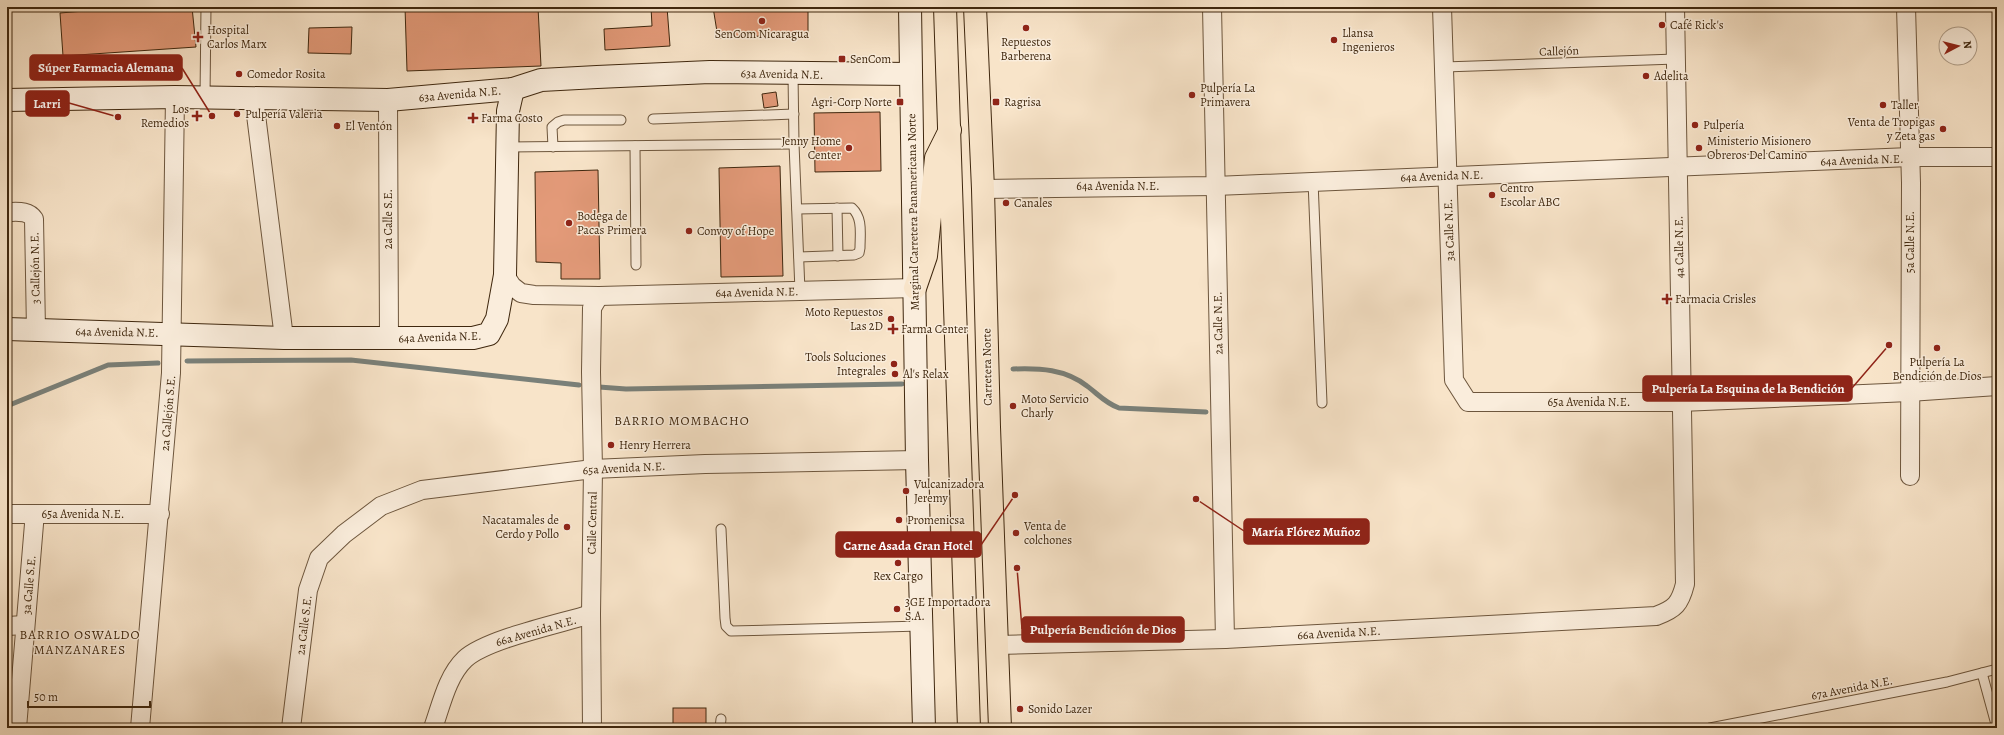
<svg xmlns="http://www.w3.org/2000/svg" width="2004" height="735" font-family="Alegreya,serif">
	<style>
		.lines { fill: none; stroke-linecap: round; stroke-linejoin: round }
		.stream { stroke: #7a8079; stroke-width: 5 }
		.building { fill: #e39a79; stroke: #3f270e }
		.lane-casing { stroke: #6d563d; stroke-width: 11 }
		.street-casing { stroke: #6d563d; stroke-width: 20 }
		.secondary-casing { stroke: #3f270e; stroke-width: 24 }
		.highway-casing { stroke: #3f270e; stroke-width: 24 }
		.lane { stroke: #faeddc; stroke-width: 9 }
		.street { stroke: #faeddc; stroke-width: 18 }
		.secondary { stroke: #faeddc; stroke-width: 22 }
		.highway { stroke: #f8e4c9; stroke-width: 22 }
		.poi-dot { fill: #8f2418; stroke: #faeddc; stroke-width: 1.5 }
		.labels { text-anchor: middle; stroke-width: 3; stroke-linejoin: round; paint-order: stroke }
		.poi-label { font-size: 12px; fill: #3f270e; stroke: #faeddc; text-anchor: start }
		.street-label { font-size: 12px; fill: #3f270e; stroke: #faeddc }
		.neighbourhood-label { font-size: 13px; letter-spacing: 1px; fill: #3f270e; stroke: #faeddc }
		.leader { fill: none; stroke: #8f2418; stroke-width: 1.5 }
		.callout-dot { fill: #8f2418; stroke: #faeddc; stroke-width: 1.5 }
		.callout { fill: #8f2418; stroke: #8f2418; stroke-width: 1.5 }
		.callout-label { font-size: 13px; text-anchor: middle; font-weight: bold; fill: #fff }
	</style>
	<rect width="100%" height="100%" fill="#f8e4c9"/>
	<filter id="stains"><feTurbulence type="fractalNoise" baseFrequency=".005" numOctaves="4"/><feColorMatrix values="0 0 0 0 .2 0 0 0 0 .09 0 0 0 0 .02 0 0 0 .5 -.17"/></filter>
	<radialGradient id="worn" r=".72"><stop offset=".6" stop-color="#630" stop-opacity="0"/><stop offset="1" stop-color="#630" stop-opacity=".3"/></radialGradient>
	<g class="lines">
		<!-- stream -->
		<g class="stream">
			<polyline points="187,361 351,360 579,385"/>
			<path d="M1013 369C1040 368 1065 369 1087 386 1098 394 1105 403 1119 408L1206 412"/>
			<polyline points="599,387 626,389 902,384"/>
			<polyline points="7,406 108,365 158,363"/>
		</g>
	</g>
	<!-- building -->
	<g class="building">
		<polygon points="132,7 192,7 196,47 63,56 60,13"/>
		<polygon points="405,7 538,7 541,66 407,71"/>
		<polygon points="651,7 667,7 670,46 605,50 604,29 652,26"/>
		<polygon points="713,7 808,7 808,34 718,38"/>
		<polygon points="352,27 351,54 308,53 309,28"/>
		<polygon points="776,92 778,106 764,108 762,94"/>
		<polygon points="880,112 881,171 815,172 814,113"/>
		<polygon points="780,166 783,276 721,277 719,168"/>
		<polygon points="598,170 600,279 561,279 561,263 536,262 535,172"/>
		<rect x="673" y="708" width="33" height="20"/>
	</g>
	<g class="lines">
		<defs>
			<g id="lane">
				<polyline points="1444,67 1676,59"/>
				<polyline points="793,74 794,144 800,291"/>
				<polyline points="205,97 206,7"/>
				<polyline points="653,119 794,114"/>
				<polyline points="635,146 636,265"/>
				<polyline points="508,147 794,144"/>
				<polyline points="553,147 552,127 558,122 564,120 621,120"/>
				<polyline points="1313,181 1322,403"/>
				<polyline points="837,208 838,256"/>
				<path d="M797 209 852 208C863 218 860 234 860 248L859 253 854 255 799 257"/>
				<polyline points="721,529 725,618 726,626 731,631 921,626"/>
				<polyline points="1982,673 1997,728"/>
				<polyline points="720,728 721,719"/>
				<polyline points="1710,728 1947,682 1997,669"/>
			</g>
			<g id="street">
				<polyline points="1212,7 1225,639"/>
				<polyline points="1442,7 1454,380 1468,402 1681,402 1909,392 1997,386"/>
				<polyline points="1906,7 1911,183 1910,476"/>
				<polyline points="254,99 284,338"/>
				<polyline points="388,100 389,339"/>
				<polyline points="983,189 1215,186 1910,157 1997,157"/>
				<path d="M7 212C17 212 28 210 34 219L36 330"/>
				<polyline points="505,275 512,286 521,293 534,295 599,296 915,288"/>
				<polyline points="7,514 160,514"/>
				<polyline points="7,626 25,625"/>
				<path d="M997 645 1225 639 1656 616C1675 609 1680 604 1685 584L1675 7"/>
				<polyline points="17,728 34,524 33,514"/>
				<polyline points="140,728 171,373 175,97"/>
				<polyline points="291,728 308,590 319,558 344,534 381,506 422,490 593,469 705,464 917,460"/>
				<path d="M433 728C441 706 447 676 465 659 487 639 559 624 591 614"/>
				<polyline points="592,728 591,614 593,469 591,372 592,308 599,296"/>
			</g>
			<g id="secondary">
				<polyline points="910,7 917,460 924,728"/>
				<polyline points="7,100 175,97 388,100 513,89 541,80 597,77 710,72 911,74"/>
				<polyline points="7,329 284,338 473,338 489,334 497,319 505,275 508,111 513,89"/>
			</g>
			<g id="highway">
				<polyline points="945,7 969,728"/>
				<polyline points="975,7 983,189 989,427 1000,728"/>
				<polyline points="915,288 926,256 936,158 950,130"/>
			</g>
		</defs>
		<!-- lane casing -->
		<use href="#lane" class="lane-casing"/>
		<!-- street casing -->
		<use href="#street" class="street-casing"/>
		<!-- secondary casing -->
		<use href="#secondary" class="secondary-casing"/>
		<!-- highway casing -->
		<use href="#highway" class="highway-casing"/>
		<!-- lane -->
		<use href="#lane" class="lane"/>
		<!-- street -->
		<use href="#street" class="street"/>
		<!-- secondary -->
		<use href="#secondary" class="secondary"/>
		<!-- highway -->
		<use href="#highway" class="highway"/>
	</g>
	<!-- markers -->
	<g class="poi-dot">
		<circle cx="762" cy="21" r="4"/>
		<circle cx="1662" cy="25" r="4"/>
		<circle cx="1026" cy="28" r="4"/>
		<path d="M196 31h4v4h4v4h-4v4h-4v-4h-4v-4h4z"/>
		<circle cx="1334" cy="40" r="4"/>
		<rect x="838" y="55" width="8" height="8" rx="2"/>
		<circle cx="239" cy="74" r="4"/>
		<circle cx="1646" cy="76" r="4"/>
		<circle cx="1192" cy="95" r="4"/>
		<rect x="896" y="98" width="8" height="8" rx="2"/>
		<rect x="992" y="98" width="8" height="8" rx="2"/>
		<circle cx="1883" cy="105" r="4"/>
		<circle cx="237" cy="114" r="4"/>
		<path d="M195 110h4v4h4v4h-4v4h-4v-4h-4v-4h4z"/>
		<path d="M471 112h4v4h4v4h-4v4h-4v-4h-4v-4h4z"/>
		<circle cx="1695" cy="125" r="4"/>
		<circle cx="337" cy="126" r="4"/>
		<circle cx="1943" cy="129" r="4"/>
		<circle cx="849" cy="148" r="4"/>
		<circle cx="1699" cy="148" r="4"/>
		<circle cx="1492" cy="195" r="4"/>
		<circle cx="1006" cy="203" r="4"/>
		<circle cx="569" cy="223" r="4"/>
		<circle cx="689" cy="231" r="4"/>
		<path d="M1665 293h4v4h4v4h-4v4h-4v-4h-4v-4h4z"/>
		<circle cx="891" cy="319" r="4"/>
		<path d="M891 323h4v4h4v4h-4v4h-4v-4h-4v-4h4z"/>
		<circle cx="1937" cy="348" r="4"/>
		<circle cx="894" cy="364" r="4"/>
		<circle cx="895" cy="374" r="4"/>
		<circle cx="1013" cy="406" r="4"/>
		<circle cx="611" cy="445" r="4"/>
		<circle cx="906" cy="491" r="4"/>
		<circle cx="899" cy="520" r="4"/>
		<circle cx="567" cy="527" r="4"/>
		<circle cx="1016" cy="533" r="4"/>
		<circle cx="898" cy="563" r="4"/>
		<circle cx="897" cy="609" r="4"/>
		<circle cx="1020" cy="709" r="4"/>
	</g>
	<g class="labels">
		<!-- poi labels -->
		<g class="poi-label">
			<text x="1670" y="29">Café Rick's</text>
			<text x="207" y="34">Hospital<tspan x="207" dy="14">Carlos Marx</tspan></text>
			<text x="1342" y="37">Llansa<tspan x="1342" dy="14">Ingenieros</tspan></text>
			<text x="762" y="38" text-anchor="middle">SenCom Nicaragua</text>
			<text x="1026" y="46" text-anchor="middle">Repuestos<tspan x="1026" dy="14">Barberena</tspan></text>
			<text x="850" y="63">SenCom</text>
			<text x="247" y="78">Comedor Rosita</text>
			<text x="1654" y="80">Adelita</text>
			<text x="1200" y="92">Pulpería La<tspan x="1200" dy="14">Primavera</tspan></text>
			<text x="892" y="106" text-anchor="end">Agri-Corp Norte</text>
			<text x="1004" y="106">Ragrisa</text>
			<text x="1891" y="109">Taller</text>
			<text x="189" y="113" text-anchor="end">Los<tspan x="189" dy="14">Remedios</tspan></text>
			<text x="245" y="118">Pulpería Valeria</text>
			<text x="481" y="122">Farma Costo</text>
			<text x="1935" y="126" text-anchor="end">Venta de Tropigas<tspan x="1935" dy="14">y Zeta gas</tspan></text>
			<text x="1703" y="129">Pulpería</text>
			<text x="345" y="130">El Ventón</text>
			<text x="841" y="145" text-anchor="end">Jenny Home<tspan x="841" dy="14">Center</tspan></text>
			<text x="1707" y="145">Ministerio Misionero<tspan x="1707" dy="14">Obreros Del Camino</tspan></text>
			<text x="1500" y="192">Centro<tspan x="1500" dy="14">Escolar ABC</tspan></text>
			<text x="1014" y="207">Canales</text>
			<text x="577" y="220">Bodega de<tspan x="577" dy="14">Pacas Primera</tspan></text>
			<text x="697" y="235">Convoy of Hope</text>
			<text x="1675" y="303">Farmacia Crisles</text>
			<text x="883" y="316" text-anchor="end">Moto Repuestos<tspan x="883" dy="14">Las 2D</tspan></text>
			<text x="901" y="333">Farma Center</text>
			<text x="886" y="361" text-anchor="end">Tools Soluciones<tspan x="886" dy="14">Integrales</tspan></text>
			<text x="1937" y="366" text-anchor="middle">Pulpería La<tspan x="1937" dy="14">Bendición de Dios</tspan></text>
			<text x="903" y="378">Al's Relax</text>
			<text x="1021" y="403">Moto Servicio<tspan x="1021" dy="14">Charly</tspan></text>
			<text x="619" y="449">Henry Herrera</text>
			<text x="914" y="488">Vulcanizadora<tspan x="914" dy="14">Jeremy</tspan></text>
			<text x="559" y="524" text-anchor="end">Nacatamales de<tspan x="559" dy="14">Cerdo y Pollo</tspan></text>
			<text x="907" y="524">Promenicsa</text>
			<text x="1024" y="530">Venta de<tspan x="1024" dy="14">colchones</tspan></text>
			<text x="898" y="580" text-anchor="middle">Rex Cargo</text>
			<text x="905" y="606">3GE Importadora<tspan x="905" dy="14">S.A.</tspan></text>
			<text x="1028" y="713">Sonido Lazer</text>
		</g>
		<!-- street labels -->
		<g class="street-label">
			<text transform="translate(1559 51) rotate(-2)" y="4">Callejón</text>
			<text transform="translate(782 74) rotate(1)" y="4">63a Avenida N.E.</text>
			<text transform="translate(460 94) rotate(-5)" y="4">63a Avenida N.E.</text>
			<text transform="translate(1862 160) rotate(-2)" y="4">64a Avenida N.E.</text>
			<text transform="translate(1442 176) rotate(-2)" y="4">64a Avenida N.E.</text>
			<text x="1118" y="190">64a Avenida N.E.</text>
			<text transform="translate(913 212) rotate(-91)" y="4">Marginal Carretera Panamericana Norte</text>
			<text transform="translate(388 219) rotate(-90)" y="4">2a Calle S.E.</text>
			<text transform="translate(1449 230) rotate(-92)" y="4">3a Calle N.E.</text>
			<text transform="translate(1910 242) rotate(-90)" y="4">5a Calle N.E.</text>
			<text transform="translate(1679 247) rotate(-91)" y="4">4a Calle N.E.</text>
			<text transform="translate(35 268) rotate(-91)" y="4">3 Callejón N.E.</text>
			<text transform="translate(757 292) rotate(-1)" y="4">64a Avenida N.E.</text>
			<text transform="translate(1218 323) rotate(-91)" y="4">2a Calle N.E.</text>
			<text transform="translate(117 332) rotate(1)" y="4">64a Avenida N.E.</text>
			<text transform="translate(440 337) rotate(-2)" y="4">64a Avenida N.E.</text>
			<text transform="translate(987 367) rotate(-91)" y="4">Carretera Norte</text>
			<text x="1589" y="406">65a Avenida N.E.</text>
			<text transform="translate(168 413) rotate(-85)" y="4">2a Callejón S.E.</text>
			<text transform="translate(624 468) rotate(-3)" y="4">65a Avenida N.E.</text>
			<text x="83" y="518">65a Avenida N.E.</text>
			<text transform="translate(592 523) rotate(-89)" y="4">Calle Central</text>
			<text transform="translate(29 585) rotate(-85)" y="4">3a Calle S.E.</text>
			<text transform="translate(304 625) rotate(-83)" y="4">2a Calle S.E.</text>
			<text transform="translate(536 631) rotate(-16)" y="4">66a Avenida N.E.</text>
			<text transform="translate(1339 633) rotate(-3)" y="4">66a Avenida N.E.</text>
			<text transform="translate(1852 688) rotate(-11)" y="4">67a Avenida N.E.</text>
		</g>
		<!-- neighbourhood labels -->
		<g class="neighbourhood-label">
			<text x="682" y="425">BARRIO MOMBACHO</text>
			<text x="80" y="639">BARRIO OSWALDO<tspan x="80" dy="15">MANZANARES</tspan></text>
		</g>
	</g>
	<!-- callouts -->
	<path class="leader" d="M212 116L182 68M118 117L69 103M1889 345L1852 388M1196 499L1244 531M1015 495L981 545M1017 568L1022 629"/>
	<g class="callout-dot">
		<circle cx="212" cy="116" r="4"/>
		<circle cx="118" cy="117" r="4"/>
		<circle cx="1889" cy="345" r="4"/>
		<circle cx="1196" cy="499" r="4"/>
		<circle cx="1015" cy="495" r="4"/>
		<circle cx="1017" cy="568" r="4"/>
	</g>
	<g class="callout">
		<rect x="30" y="55" width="152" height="25" rx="4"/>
		<rect x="26" y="91" width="43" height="25" rx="4"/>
		<rect x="1643" y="376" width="209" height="25" rx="4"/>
		<rect x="1244" y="519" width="125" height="25" rx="4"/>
		<rect x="836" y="532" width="145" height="25" rx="4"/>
		<rect x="1022" y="617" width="162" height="25" rx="4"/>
	</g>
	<g class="callout-label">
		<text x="106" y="72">Súper Farmacia Alemana</text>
		<text x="47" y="108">Larri</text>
		<text x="1748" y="393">Pulpería La Esquina de la Bendición</text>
		<text x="1306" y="536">María Flórez Muñoz</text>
		<text x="908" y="550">Carne Asada Gran Hotel</text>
		<text x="1103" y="634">Pulpería Bendición de Dios</text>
	</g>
	<!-- margin -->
	<rect width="2004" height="735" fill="none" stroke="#f8e4c9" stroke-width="24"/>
	<rect x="8" y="8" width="1988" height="719" fill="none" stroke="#3f270e" stroke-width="2"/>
	<rect x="12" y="12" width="1980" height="711" fill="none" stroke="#3f270e"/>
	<!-- north arrow -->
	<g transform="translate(1958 46) rotate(83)"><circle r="19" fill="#faeddc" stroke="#af9e8a"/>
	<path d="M0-3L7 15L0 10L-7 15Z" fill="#8f2418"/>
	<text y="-6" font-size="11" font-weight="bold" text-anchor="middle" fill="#3f270e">N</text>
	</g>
	<!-- scale -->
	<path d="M28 701v6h122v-6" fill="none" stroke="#3f270e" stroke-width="2"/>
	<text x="34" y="701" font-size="12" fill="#3f270e" stroke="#faeddc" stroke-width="3" paint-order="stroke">50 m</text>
	<rect width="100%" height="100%" filter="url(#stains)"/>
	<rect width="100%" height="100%" fill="url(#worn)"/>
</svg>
